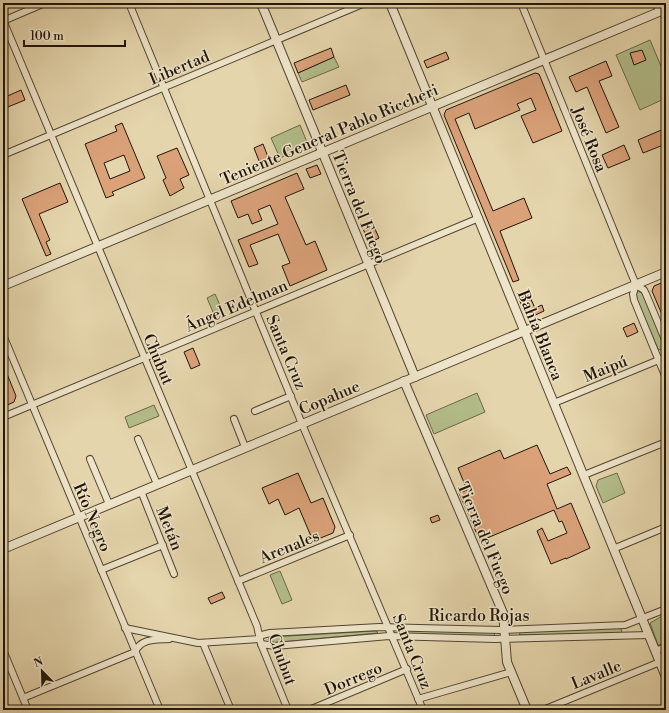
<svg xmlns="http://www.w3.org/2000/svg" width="669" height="713" font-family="'Libre Bodoni',serif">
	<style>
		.green { fill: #b3bd8a; stroke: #6a6948 }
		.building { fill: #dba27a; stroke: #201507; fill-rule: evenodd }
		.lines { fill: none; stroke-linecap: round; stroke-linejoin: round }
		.minor-casing { stroke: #514530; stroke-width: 8 }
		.tertiary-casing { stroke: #514530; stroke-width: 10 }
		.minor { stroke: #eee4c9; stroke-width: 6 }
		.tertiary { stroke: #eee4c9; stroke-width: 8 }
		.labels { text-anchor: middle; stroke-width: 3; stroke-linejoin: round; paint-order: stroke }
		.street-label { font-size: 16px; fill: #201507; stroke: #eee4c9 }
	</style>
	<rect width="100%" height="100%" fill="#e5d5ac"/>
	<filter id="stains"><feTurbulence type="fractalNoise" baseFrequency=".005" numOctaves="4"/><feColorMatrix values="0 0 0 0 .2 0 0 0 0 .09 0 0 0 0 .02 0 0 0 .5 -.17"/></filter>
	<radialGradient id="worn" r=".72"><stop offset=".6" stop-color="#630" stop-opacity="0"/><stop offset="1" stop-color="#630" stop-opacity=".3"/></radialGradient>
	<!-- green -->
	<g class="green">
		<polygon points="650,40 666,78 666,98 640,110 616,55"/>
		<polygon points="334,57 339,67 302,82 298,73"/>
		<polygon points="300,125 307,142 305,148 280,158 271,138"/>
		<polygon points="638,291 643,293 665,347 663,351 658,349 635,295"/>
		<polygon points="215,294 224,314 215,317 207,298"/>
		<polygon points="477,393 485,412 434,434 426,415"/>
		<polygon points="154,405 159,416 129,428 125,417"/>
		<polygon points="617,473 625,493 603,503 596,486 598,480"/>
		<polygon points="280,571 292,600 282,604 270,575"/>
		<polygon points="666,614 666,643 658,645 650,623"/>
		<polygon points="619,628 622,630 621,633 520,635 519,634 523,631"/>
		<polygon points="406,630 494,632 495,634 493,636 407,634"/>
		<polygon points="376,631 378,632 377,633 270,643 268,639 270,637"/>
	</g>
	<!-- building -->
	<g class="building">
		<polygon points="331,48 334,57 298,73 294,63"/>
		<polygon points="642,50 646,60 634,65 630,53"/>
		<polygon points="446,52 449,59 427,68 424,61"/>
		<polygon points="606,61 612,76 599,81 619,127 606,133 587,87 576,92 569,77"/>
		<polygon points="535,73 539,74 562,131 533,143 521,116 536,110 531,98 517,104 520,110 475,129 469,113 455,119 493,211 524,198 532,218 500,231 519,280 513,282 444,115 446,110"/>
		<polygon points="346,85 350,95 313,110 309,100"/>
		<polygon points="21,90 25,100 3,109 3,98"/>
		<path d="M122 123 145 178 112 192 114 195 106 198 85 144 117 131 115 126ZM124 155 130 171 110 179 104 163Z"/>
		<polygon points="666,128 666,144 643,153 638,140"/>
		<polygon points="263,144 270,162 261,166 254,148"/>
		<polygon points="624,145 630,159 608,168 602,155"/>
		<polygon points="177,148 189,175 180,179 184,188 170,196 163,180 166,178 157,156"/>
		<polygon points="317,165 321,174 310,178 306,169"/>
		<polygon points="297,173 304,189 285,197 306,245 315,241 327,270 290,286 282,266 290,263 278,234 250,245 258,264 249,267 238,240 278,224 270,205 258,210 262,220 252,224 248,214 238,218 231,201"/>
		<polygon points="60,183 68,202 39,214 50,240 46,242 51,254 46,256 22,199"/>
		<polygon points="370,222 372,222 379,238 370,243 362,227"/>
		<polygon points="666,281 666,324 652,291 654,286"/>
		<polygon points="529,295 535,308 542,305 544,311 531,317 526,315 519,299"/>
		<polygon points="634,323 638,332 627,337 623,328"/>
		<polygon points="193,348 200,365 191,369 184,352"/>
		<polygon points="3,364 16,396 14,402 3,407"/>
		<polygon points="537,445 550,474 567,467 571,474 547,484 557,509 571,503 590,548 566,559 566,558 551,564 537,531 542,528 548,541 567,533 562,521 559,522 554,510 480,541 459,493 467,490 458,468 500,450 504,459"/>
		<polygon points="298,473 311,503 323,498 335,527 333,533 313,541 299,508 285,515 278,499 269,504 262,488"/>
		<polygon points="438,515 440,520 432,523 430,518"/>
		<polygon points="222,592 225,598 211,604 208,598"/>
	</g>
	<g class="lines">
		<defs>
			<g id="minor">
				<polyline points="129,3 302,424 423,710"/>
				<polyline points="521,3 636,285 644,290 646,294 666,342"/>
				<polyline points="656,3 660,12"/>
				<polyline points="3,20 257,626 261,644 288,710"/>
				<polyline points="3,21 45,3"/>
				<polyline points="3,155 365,3"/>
				<polyline points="636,285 633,294 634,300 666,378"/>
				<polyline points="3,335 160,710"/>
				<polyline points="554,403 666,357"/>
				<polyline points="255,411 291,396"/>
				<polyline points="3,417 479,218"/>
				<polyline points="234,419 245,447"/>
				<polyline points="138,439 157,484"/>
				<polyline points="90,459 109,504"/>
				<polyline points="584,475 666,442"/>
				<polyline points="141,491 174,574"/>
				<polyline points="613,549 666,527"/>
				<polyline points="101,570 163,545"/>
				<polyline points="238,581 350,535"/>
				<polyline points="125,628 198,643 259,639 262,635 270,633 379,627 500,630 625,625 666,609"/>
				<polyline points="203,643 231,710"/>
				<polyline points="261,644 275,646 389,636 495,639 649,635"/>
				<polyline points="3,650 28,710"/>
				<polyline points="655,651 666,647"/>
				<path d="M135 652C141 638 156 640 169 639"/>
				<polyline points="23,698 135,652"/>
				<polyline points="418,699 511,672"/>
				<polyline points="309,710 407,669"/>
				<polyline points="543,710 660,662"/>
			</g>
			<g id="tertiary">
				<polyline points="261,3 415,377"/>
				<polyline points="390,3 666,677"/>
				<polyline points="3,286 666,9"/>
				<polyline points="404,381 503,613 507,662 527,710"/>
				<polyline points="3,549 666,272"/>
			</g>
		</defs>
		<!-- minor casing -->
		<use href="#minor" class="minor-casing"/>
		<!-- tertiary casing -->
		<use href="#tertiary" class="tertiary-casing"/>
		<!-- minor -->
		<use href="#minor" class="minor"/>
		<!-- tertiary -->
		<use href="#tertiary" class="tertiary"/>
	</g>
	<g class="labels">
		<!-- street labels -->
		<g class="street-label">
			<text transform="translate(179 67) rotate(-23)" y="6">Libertad</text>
			<text transform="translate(329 134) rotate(-23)" y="6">Teniente General Pablo Riccheri</text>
			<text transform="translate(590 139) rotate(68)" y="6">José Rosa</text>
			<text transform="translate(360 207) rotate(68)" y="6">Tierra del Fuego</text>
			<text transform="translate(236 305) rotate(-23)" y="6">Ángel Edelman</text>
			<text transform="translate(541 335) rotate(68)" y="6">Bahía Blanca</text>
			<text transform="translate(287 352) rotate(67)" y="6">Santa Cruz</text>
			<text transform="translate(159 359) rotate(67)" y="6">Chubut</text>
			<text transform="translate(605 368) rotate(-22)" y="6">Maipú</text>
			<text transform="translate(329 397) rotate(-23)" y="6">Copahue</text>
			<text transform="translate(93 517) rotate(67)" y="6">Río Negro</text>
			<text transform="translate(170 528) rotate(68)" y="6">Metán</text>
			<text transform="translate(486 538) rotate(67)" y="6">Tierra del Fuego</text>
			<text transform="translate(289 546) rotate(-22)" y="6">Arenales</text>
			<text x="479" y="621">Ricardo Rojas</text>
			<text transform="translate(413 651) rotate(68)" y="6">Santa Cruz</text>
			<text transform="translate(283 659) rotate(70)" y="6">Chubut</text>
			<text transform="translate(596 674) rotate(-22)" y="6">Lavalle</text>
			<text transform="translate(353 678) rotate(-23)" y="6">Dorrego</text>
		</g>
	</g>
	<!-- margin -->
	<rect width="669" height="713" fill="none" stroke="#e5d5ac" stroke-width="16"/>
	<rect x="4" y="4" width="661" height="705" fill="none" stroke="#201507" stroke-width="2"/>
	<rect x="8" y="8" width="653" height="697" fill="none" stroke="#201507"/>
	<!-- north arrow -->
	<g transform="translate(42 671) rotate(337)" stroke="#eee4c9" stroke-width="3" paint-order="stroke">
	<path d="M0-3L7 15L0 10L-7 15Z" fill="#201507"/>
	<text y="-6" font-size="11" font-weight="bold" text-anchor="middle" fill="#201507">N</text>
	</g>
	<!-- scale -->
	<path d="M24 40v6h101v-6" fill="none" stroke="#201507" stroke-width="2"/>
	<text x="30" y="40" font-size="12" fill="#201507" stroke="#eee4c9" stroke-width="3" paint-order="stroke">100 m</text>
	<rect width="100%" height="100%" filter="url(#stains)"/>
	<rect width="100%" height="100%" fill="url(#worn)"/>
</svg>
